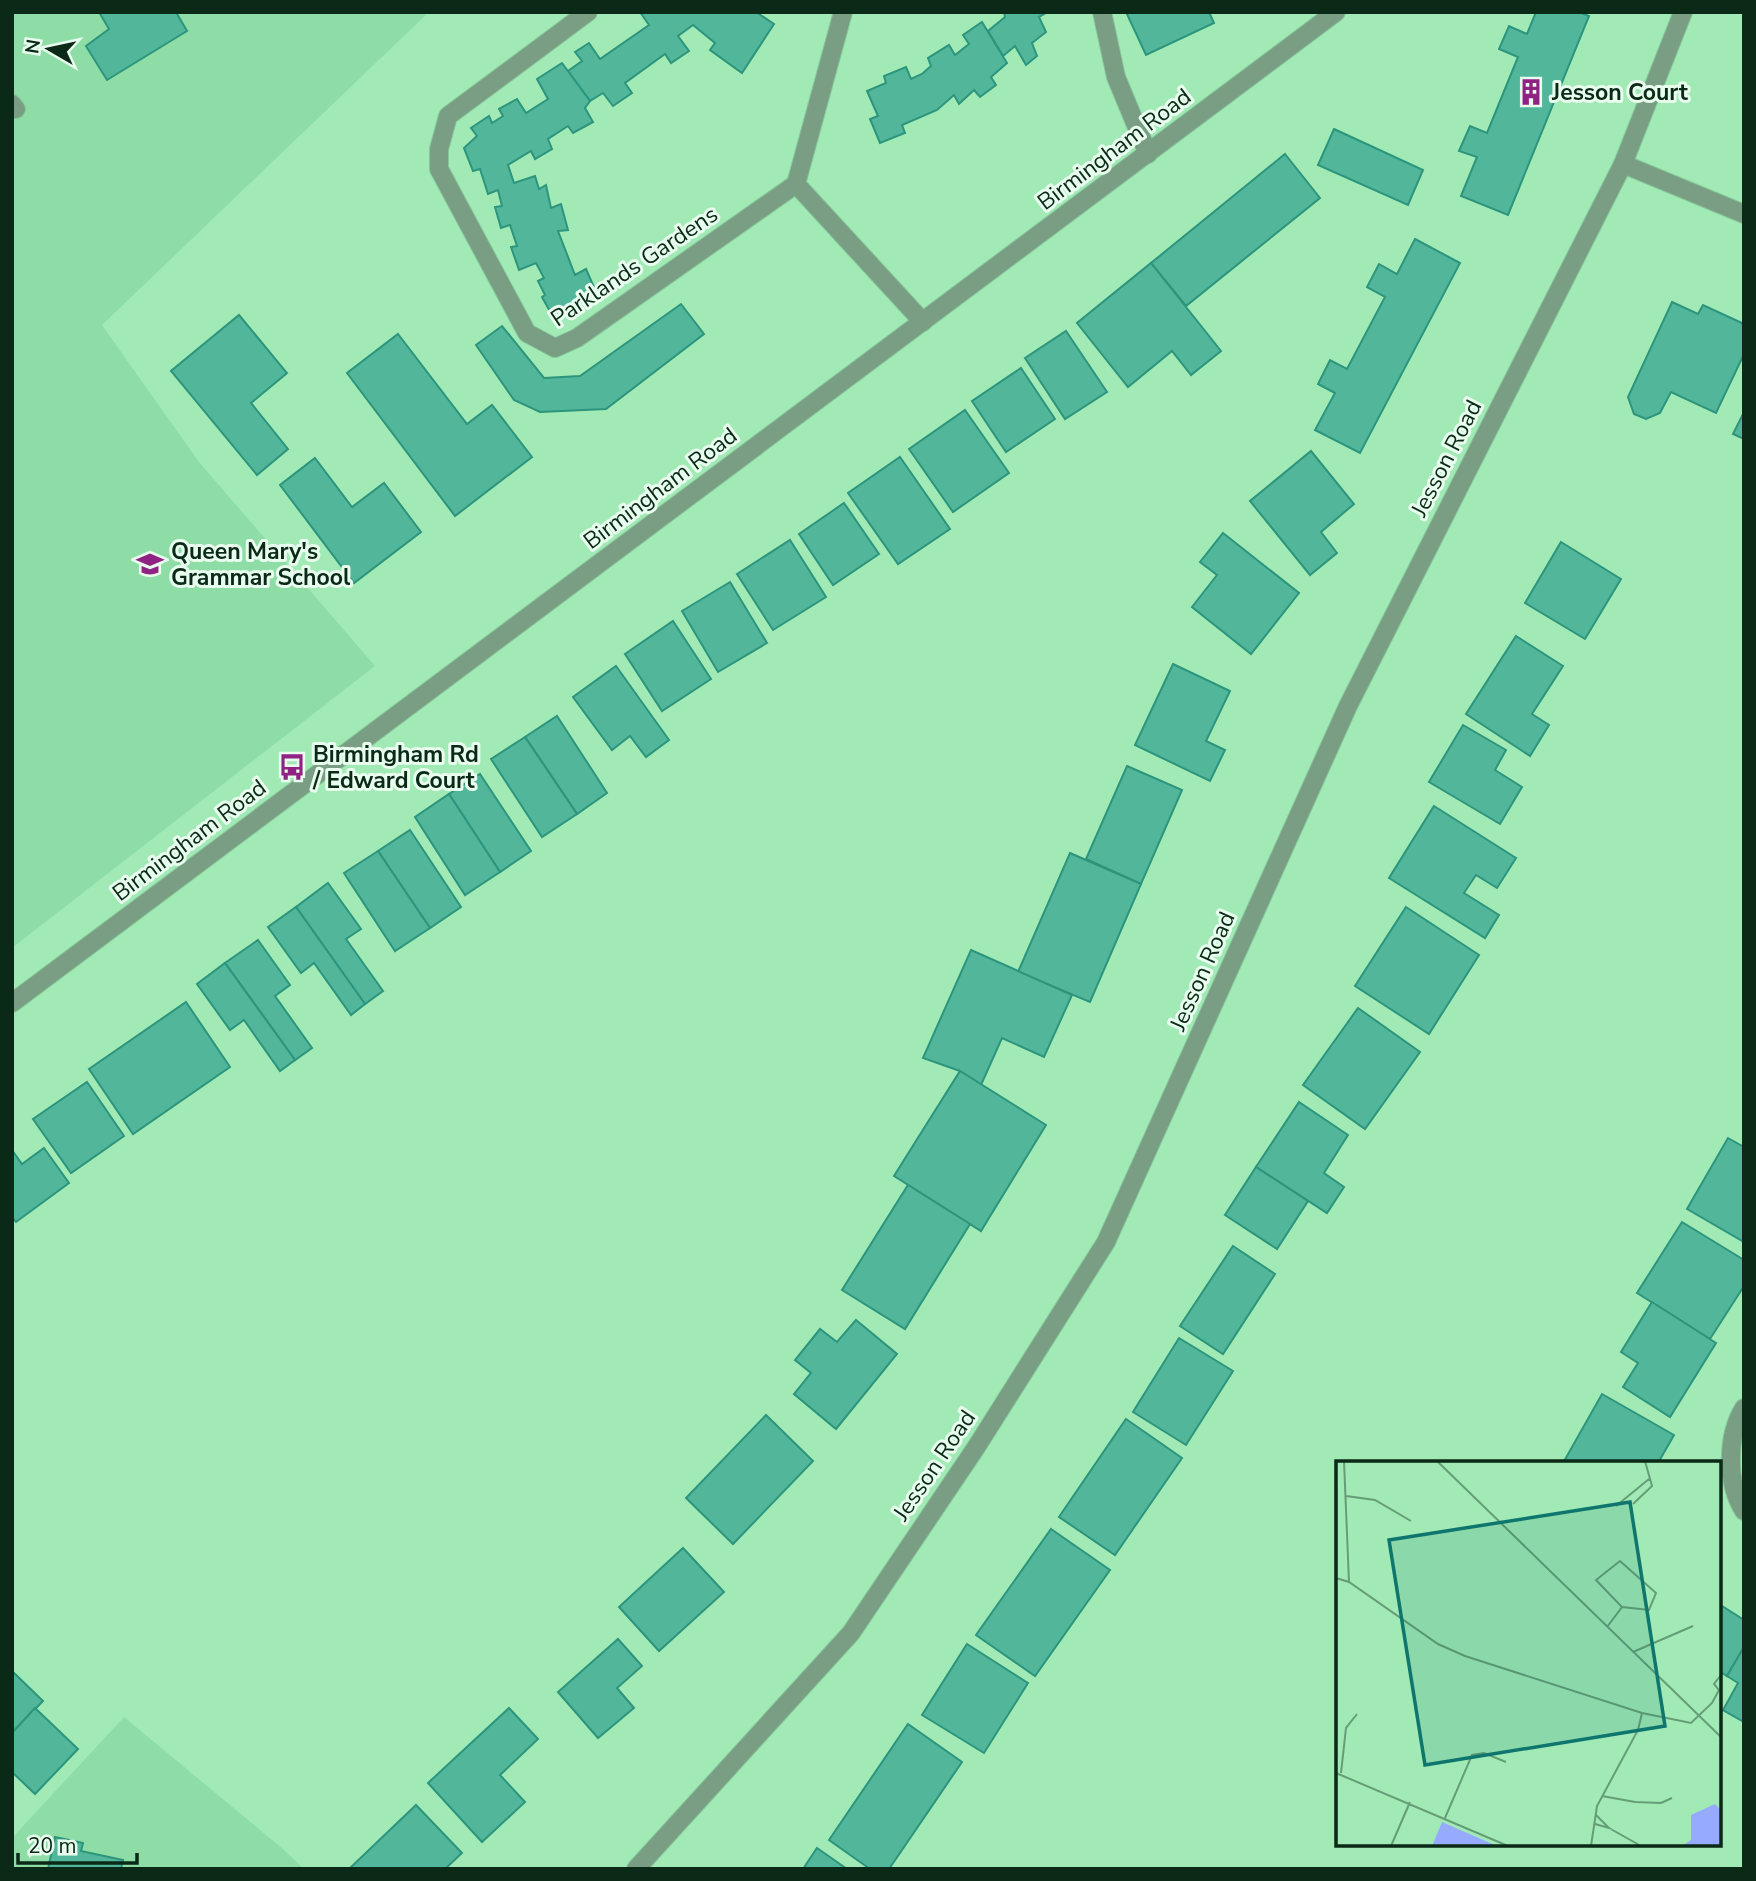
<svg xmlns="http://www.w3.org/2000/svg" width="1756" height="1881" font-family="'Nunito Sans',sans-serif">
	<style>
		.built { fill: #8edda6 }
		.building { fill: #52b69b; stroke: #2c957c; stroke-width: 2 }
		.lines { fill: none; stroke-linecap: round; stroke-linejoin: round }
		.minor-casing { stroke: #86c799; stroke-width: 20 }
		.minor { stroke: #799e83; stroke-width: 18 }
		.labels { text-anchor: middle; stroke-width: 6; stroke-linejoin: round; paint-order: stroke }
		.poi-label { font-size: 23px; font-weight: bold; fill: #0a2916; stroke: #e8fded; text-anchor: start }
		.street-label { font-size: 23px; fill: #0a2916; stroke: #e8fded }
		.inset-road { fill: none; stroke: #659d76; stroke-width: 2 }
		.view { fill: #0f766e; fill-opacity: 0.15; stroke: #0f766e; stroke-width: 3.5 }
		.inset-edge { fill: none; stroke: #0a2916; stroke-width: 3.5 }
	</style>
	<rect width="100%" height="100%" fill="#a1eab6"/>
	<!-- built -->
	<g class="built">
		<polygon points="12,12 429,12 102,325 199,462 375,666 12,948"/>
		<polygon points="124,1717 283,1849 304,1869 12,1869 12,1838"/>
	</g>
	<!-- building -->
	<g class="building">
		<polygon points="99,12 176,12 187,31 107,80 86,46 109,29"/>
		<polygon points="640,12 756,12 774,24 742,73 710,50 715,43 693,25 678,36 689,51 671,63 665,54 625,83 632,93 613,106 603,93 590,101 568,71 582,61 575,52 589,43 600,59 649,25"/>
		<polygon points="1004,12 1046,13 1039,17 1046,32 1032,43 1037,56 1026,65 1015,46 1003,56 988,31 1005,17"/>
		<polygon points="1126,12 1209,12 1214,23 1146,55"/>
		<polygon points="1536,12 1579,12 1589,16 1508,215 1461,196 1477,157 1459,151 1470,126 1487,133 1518,57 1499,49 1509,26 1527,34"/>
		<polygon points="982,22 1007,63 991,77 996,85 980,97 974,90 959,104 954,95 937,110 902,125 905,133 880,143 870,119 878,116 867,91 886,83 884,76 906,67 911,79 922,74 931,66 928,58 949,45 955,55 969,44 963,35"/>
		<polygon points="562,63 590,101 585,108 593,122 573,133 568,126 548,139 552,149 535,159 531,151 508,165 514,183 535,176 539,189 546,185 551,208 561,204 568,230 558,231 575,275 586,269 597,294 552,315 542,297 545,295 538,281 544,278 536,263 519,270 511,247 517,246 510,225 501,228 495,207 502,206 498,190 488,194 480,169 473,171 464,148 477,136 471,128 489,116 492,123 503,116 499,109 517,99 526,113 548,99 537,79"/>
		<polygon points="1334,129 1423,170 1408,205 1318,165"/>
		<polygon points="1285,154 1320,198 1186,306 1151,263"/>
		<polygon points="1415,239 1460,263 1360,453 1315,430 1335,393 1318,384 1330,360 1347,369 1385,297 1367,287 1379,264 1397,274"/>
		<polygon points="1151,263 1221,351 1191,375 1172,351 1128,387 1077,323"/>
		<polygon points="1672,302 1698,314 1703,305 1744,324 1744,354 1716,413 1671,392 1660,413 1646,419 1634,414 1628,397"/>
		<polygon points="681,304 704,334 606,409 540,412 514,400 476,345 502,326 544,378 580,376"/>
		<polygon points="239,315 287,373 251,403 288,449 257,475 171,371"/>
		<polygon points="1066,331 1107,392 1065,419 1025,358"/>
		<polygon points="398,334 467,424 492,405 532,457 455,516 347,373"/>
		<polygon points="1021,368 1055,419 1006,452 972,401"/>
		<polygon points="965,410 1009,473 953,512 909,449"/>
		<polygon points="1744,412 1744,439 1733,434"/>
		<polygon points="1311,451 1354,504 1321,532 1337,553 1310,575 1250,501"/>
		<polygon points="900,457 950,529 898,564 848,493"/>
		<polygon points="315,458 352,507 384,483 421,532 354,583 280,485"/>
		<polygon points="844,503 879,554 833,585 799,534"/>
		<polygon points="1223,533 1299,593 1251,654 1192,607 1217,575 1200,562"/>
		<polygon points="790,540 826,597 773,630 737,574"/>
		<polygon points="1561,542 1621,579 1585,639 1525,603"/>
		<polygon points="730,582 767,643 718,672 682,611"/>
		<polygon points="673,621 711,679 662,711 625,654"/>
		<polygon points="1516,636 1563,666 1532,714 1549,725 1530,756 1466,714"/>
		<polygon points="1173,664 1230,691 1206,741 1225,750 1210,781 1135,745"/>
		<polygon points="616,666 669,740 646,757 630,736 612,750 573,697"/>
		<polygon points="557,716 607,793 577,814 525,737"/>
		<polygon points="1463,725 1506,750 1495,770 1522,787 1500,824 1429,782"/>
		<polygon points="525,737 577,814 542,837 491,759"/>
		<polygon points="1127,766 1182,790 1141,884 1086,859"/>
		<polygon points="480,774 531,851 500,872 449,794"/>
		<polygon points="449,794 500,872 465,895 415,817"/>
		<polygon points="1434,806 1516,858 1497,888 1476,875 1464,893 1499,915 1485,938 1389,878"/>
		<polygon points="410,830 461,907 430,928 378,851"/>
		<polygon points="378,851 430,928 395,951 344,873"/>
		<polygon points="1070,853 1141,884 1090,1002 1018,972"/>
		<polygon points="328,883 361,929 346,939 383,991 365,1004 296,907"/>
		<polygon points="296,907 365,1004 351,1015 314,963 301,973 268,927"/>
		<polygon points="1406,907 1479,955 1429,1034 1355,986"/>
		<polygon points="258,940 290,985 275,996 312,1048 295,1060 225,963"/>
		<polygon points="971,950 1072,995 1044,1057 1002,1038 981,1085 960,1071 923,1058"/>
		<polygon points="225,963 295,1060 280,1071 244,1020 230,1030 197,984"/>
		<polygon points="186,1002 230,1067 133,1134 89,1069"/>
		<polygon points="1358,1008 1420,1052 1365,1129 1303,1085"/>
		<polygon points="960,1071 1046,1125 981,1231 894,1176"/>
		<polygon points="87,1082 124,1136 71,1173 33,1119"/>
		<polygon points="1299,1102 1348,1135 1324,1173 1344,1187 1327,1213 1256,1167"/>
		<polygon points="1728,1138 1744,1147 1744,1242 1687,1209"/>
		<polygon points="44,1148 69,1183 16,1222 12,1217 12,1150 22,1164"/>
		<polygon points="1256,1167 1308,1201 1277,1249 1225,1215"/>
		<polygon points="908,1185 970,1224 905,1329 842,1290"/>
		<polygon points="1682,1222 1744,1260 1744,1286 1710,1339 1637,1293"/>
		<polygon points="1233,1246 1275,1274 1223,1354 1180,1326"/>
		<polygon points="1652,1302 1716,1343 1670,1417 1623,1387 1638,1363 1621,1352"/>
		<polygon points="856,1320 897,1354 836,1429 794,1394 811,1373 795,1360 820,1329 837,1342"/>
		<polygon points="1179,1338 1233,1371 1186,1445 1133,1412"/>
		<polygon points="1602,1394 1674,1435 1658,1463 1563,1463"/>
		<polygon points="766,1415 813,1461 733,1544 686,1498"/>
		<polygon points="1126,1419 1182,1458 1115,1555 1059,1517"/>
		<polygon points="1051,1529 1110,1570 1035,1676 976,1635"/>
		<polygon points="683,1548 724,1592 659,1651 619,1607"/>
		<polygon points="1719,1604 1744,1620 1744,1647 1727,1676 1719,1671"/>
		<polygon points="618,1639 642,1666 617,1688 634,1708 598,1738 558,1692"/>
		<polygon points="967,1644 1028,1683 984,1753 922,1715"/>
		<polygon points="1744,1647 1744,1722 1723,1710 1738,1683 1727,1676"/>
		<polygon points="12,1671 43,1701 12,1733"/>
		<polygon points="35,1708 78,1749 35,1794 12,1772 12,1733"/>
		<polygon points="509,1708 538,1739 500,1775 525,1802 482,1842 428,1783"/>
		<polygon points="908,1724 962,1762 889,1869 870,1869 829,1840"/>
		<polygon points="416,1805 462,1853 445,1869 349,1869"/>
		<polygon points="55,1837 83,1843 81,1851 123,1860 121,1869 48,1869"/>
		<polygon points="817,1848 847,1869 803,1869"/>
	</g>
	<g class="lines">
		<defs>
			<g id="minor">
				<polyline points="588,12 448,116 439,149 439,169 527,333 555,348 577,338 796,184 843,12"/>
				<polyline points="1102,12 1116,77 1148,154"/>
				<polyline points="12,104 16,109"/>
				<polyline points="1623,164 1744,214"/>
				<polyline points="796,184 923,322"/>
				<polyline points="12,1003 1336,12"/>
				<path d="M1744 1408C1727 1435 1726 1483 1744 1511"/>
				<polyline points="636,1869 851,1633 977,1446 1106,1242 1348,706 1623,164 1683,12"/>
			</g>
		</defs>
		<!-- minor casing -->
		<use href="#minor" class="minor-casing"/>
		<!-- minor -->
		<use href="#minor" class="minor"/>
	</g>
	<!-- icons -->
	<defs>
		<symbol id="building-bare" viewBox="-9 -9 18 18"><path d="M-4-6H4V6H1V3H-1V6H-4ZM-2.5-4.3h1.7v1.8h-1.7ZM.8-4.3h1.7v1.8H.8ZM-2.5-1h1.7V.8h-1.7ZM.8-1h1.7V.8H.8Z" fill="#902284" stroke="#e8fded" stroke-width="2.5" paint-order="stroke"/></symbol>
		<symbol id="school-bare" viewBox="-9 -9 18 18"><path d="M0-5L7-2L0 1L-7-2ZM-4 1L0 2.5L4 1V4Q0 6-4 4Z" fill="#902284" stroke="#e8fded" stroke-width="2.5" paint-order="stroke"/></symbol>
		<symbol id="bus-bare" viewBox="-9 -9 18 18"><path d="M-5-6H5V4H4V6H2V4H-2V6H-4V4H-5ZM-3.5-4V0h7V-4ZM-3.5 1.2v1.5H-2V1.2ZM2 1.2v1.5H3.5V1.2Z" fill="#902284" stroke="#e8fded" stroke-width="2.5" paint-order="stroke"/></symbol>
	</defs>
	<g fill-rule="evenodd">
		<use href="#building-bare" x="1512" y="73" width="38" height="38"/>
		<use href="#school-bare" x="131" y="545" width="38" height="38"/>
		<use href="#bus-bare" x="273" y="748" width="38" height="38"/>
	</g>
	<g class="labels">
		<!-- poi labels -->
		<g class="poi-label">
			<text x="1552" y="100">Jesson Court</text>
			<text x="171" y="559">Queen Mary's<tspan x="171" dy="26">Grammar School</tspan></text>
			<text x="313" y="762">Birmingham Rd<tspan x="313" dy="26">/ Edward Court</tspan></text>
		</g>
		<!-- street labels -->
		<g class="street-label">
			<text transform="translate(1114 149) rotate(-37)" y="8">Birmingham Road</text>
			<text transform="translate(634 266) rotate(-34)" y="8">Parklands Gardens</text>
			<text transform="translate(1446 458) rotate(-63)" y="8">Jesson Road</text>
			<text transform="translate(660 488) rotate(-37)" y="8">Birmingham Road</text>
			<text transform="translate(189 840) rotate(-37)" y="8">Birmingham Road</text>
			<text transform="translate(1202 971) rotate(-66)" y="8">Jesson Road</text>
			<text transform="translate(934 1465) rotate(-56)" y="8">Jesson Road</text>
		</g>
	</g>
	<!-- overview -->
	<g transform="translate(1336 1461)">
		<rect width="385" height="385" fill="#a1eab6"/>
		<path d="M379 343 385 349V385H346L355 379V354ZM106 361 161 385H96Z" fill="#96aaff"/>
		<path class="inset-road" d="M8 0 13 121M101 0 385 276M10 35 39 39 75 60M297 43 316 25 309 0M280 45 313 18M0 117 13 121 102 183 129 195 306 252 355 262 376 242 383 229 378 223 385 214M271 166 286 146 260 119 284 100 320 132 313 149 286 146M297 191 357 165M0 312 172 385M5 312 10 267 21 253M266 335 299 341 325 342 336 337M109 357 136 294 148 292 170 301M259 363 273 367 260 354M273 367 305 385M55 385 74 341M255 385 261 345 302 269 306 252"/>
		<path class="view" d="M294 41 329 265 89 304 53 79Z"/>
		<rect width="385" height="385" class="inset-edge"/>
	</g>
	<!-- border -->
	<rect width="1756" height="1881" fill="none" stroke="#0a2916" stroke-width="28"/>
	<!-- north arrow -->
	<g transform="translate(49 49) rotate(279)" stroke="#e8fded" stroke-width="5" paint-order="stroke">
	<path d="M0-5L12 26L0 18L-12 26Z" fill="#0a2916"/>
	<text y="-10" font-size="19" font-weight="bold" text-anchor="middle" fill="#0a2916">N</text>
	</g>
	<!-- scale -->
	<path d="M18 1853v10h119v-10" fill="none" stroke="#0a2916" stroke-width="3.5"/>
	<text x="28" y="1853" font-size="21" fill="#0a2916" stroke="#e8fded" stroke-width="5" paint-order="stroke">20 m</text>
</svg>
